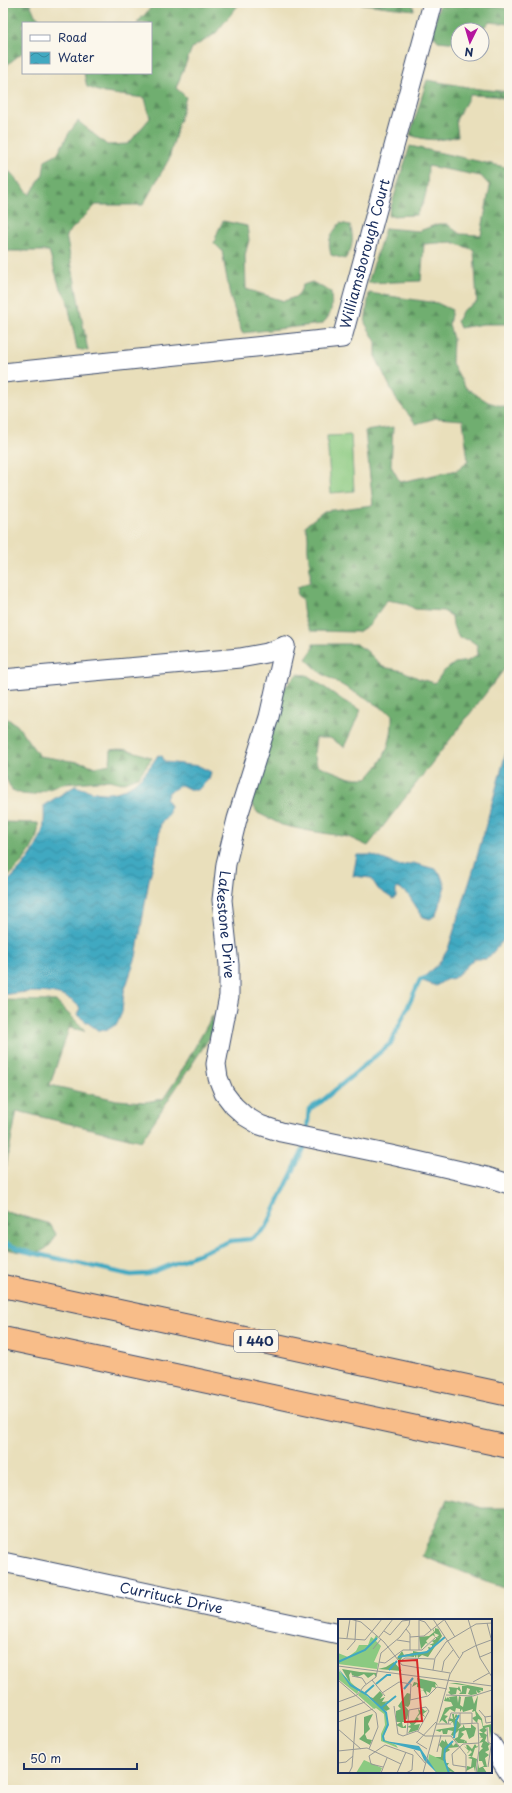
<svg xmlns="http://www.w3.org/2000/svg" width="512" height="1793" font-family="'Playpen Sans',sans-serif">
	<style>
		.forest { fill: url(#forest-firs); stroke: #466e66 }
		.garden { fill: #8bca81; stroke: #537c70 }
		.water { fill: url(#water-waves); stroke: #2e6c90 }
		.lines { fill: none; stroke-linecap: round; stroke-linejoin: round }
		.stream { stroke: #41a9c1; stroke-width: 4.5 }
		.minor-casing { stroke: #3a496c; stroke-width: 21 }
		.highway-casing { stroke: #3a496c; stroke-width: 24 }
		.minor { stroke: #fff; stroke-width: 19 }
		.highway { stroke: #f8bd89; stroke-width: 22 }
		.labels { text-anchor: middle; stroke-width: 3; stroke-linejoin: round; paint-order: stroke }
		.shield { fill: #fbf7ec; stroke: #5e6b89; stroke-width: 1 }
		.shield-label { font-size: 13px; font-weight: bold; fill: #1b2f5e }
		.street-label { font-size: 14px; fill: #1b2f5e; stroke: #fbf7ec }
		.inset-river { fill: none; stroke: #41a9c1; stroke-width: 2 }
		.inset-road { fill: none; stroke: #979996; stroke-width: 1 }
		.view { fill: #d62828; fill-opacity: 0.15; stroke: #d62828; stroke-width: 2 }
		.inset-edge { fill: none; stroke: #1b2f5e; stroke-width: 2 }
	</style>
	<defs>
		<pattern id="forest-firs" width="22" height="20" patternUnits="userSpaceOnUse"><rect width="22" height="20" fill="#70ae6f"/><path d="M5 1l3.5 6h-7zM16 11l3.5 6h-7z" fill="#5b8e5e"/></pattern>
		<pattern id="water-waves" width="16" height="10" patternUnits="userSpaceOnUse"><rect width="16" height="10" fill="#41a9c1"/><path d="M0 5q4-4 8 0t8 0" fill="none" stroke="#368aa0"/></pattern>
	</defs>
	<rect width="100%" height="100%" fill="#fbf7ec"/>
	<filter id="ink" filterUnits="userSpaceOnUse"><feTurbulence type="fractalNoise" baseFrequency=".025" numOctaves="2"/><feDisplacementMap in="SourceGraphic" scale="8" xChannelSelector="R" yChannelSelector="G"/><feConvolveMatrix kernelMatrix="1 2 1 2 8 2 1 2 1" color-interpolation-filters="sRGB"/></filter>
	<filter id="wash" filterUnits="userSpaceOnUse"><feTurbulence type="fractalNoise" baseFrequency=".012" numOctaves="4" result="noise"/><feDisplacementMap in="SourceGraphic" scale="16" xChannelSelector="R" yChannelSelector="G"/><feGaussianBlur stdDeviation="0.9" result="paint"/><feColorMatrix in="noise" values="0 0 0 0 0 0 0 0 0 0 0 0 0 0 0 0 0 1.4 0 .05"/><feComposite in="paint" operator="in"/></filter>
	<g filter="url(#wash)">
		<rect width="100%" height="100%" fill="#e9dfbb"/>
		<!-- forest -->
		<g class="forest">
			<polygon points="3,3 30,3 35,15 44,23 23,23 23,52 3,68"/>
			<polygon points="155,3 240,3 215,34 192,48 176,88 186,97 169,159 143,205 96,205 66,235 88,351 77,349 67,299 59,285 49,251 3,251 3,168 11,173 30,195 43,174 45,160 58,153 69,133 78,121 107,145 128,144 150,118 145,98 104,93 87,87 84,73 151,73 151,23 137,23"/>
			<polygon points="355,3 412,3 414,10"/>
			<polygon points="440,3 478,3 509,9 509,24 490,22 480,30 458,30 458,43 438,41 432,34"/>
			<path d="M427 80 479 89 509 92V100L495 96 470 95 456 120 458 136C440 141 427 141 410 135Z"/>
			<path d="M410 146 509 168V324H483L460 328 457 321 463 310 477 302 474 250 452 242 424 244 421 281 368 283 385 228 419 231 438 224H447L460 234 481 235 490 186 481 176 428 166C427 186 428 198 416 215L388 216Z"/>
			<path d="M223 221 247 226 249 240 245 255 246 289 284 301 298 296 303 285 312 282 331 292C332 306 333 314 322 324L242 333 230 296 222 251 214 243 218 231Z"/>
			<path d="M340 223 350 225C354 238 353 249 345 259L331 255C327 239 330 236 340 223Z"/>
			<path d="M369 293 437 303 452 310 449 324 453 339 452 363 466 388 488 402 505 407 509 405V663L368 846 348 837 304 830 282 825 258 813 249 800 281 692 297 674 307 675 344 701 361 710 344 747 330 738H316L314 753 317 765 350 778H367C386 760 393 740 392 714L321 673 306 659 313 649V644H356L367 651 383 667 403 671 420 679 435 683 443 672 455 663 468 661 478 654 477 645 470 640 459 638 453 626 452 616 443 611 415 609 404 603 387 600 370 624 358 632 311 631C304 622 303 611 302 599L297 595 298 587 310 582C311 571 309 562 308 551 307 542 310 535 305 526L324 511 373 505 365 431 393 427 391 466 400 482 458 470 468 461 463 420 436 418 416 424 396 399 376 358V342L365 323Z"/>
			<path d="M3 716 17 725 39 756 85 763 95 767 110 764 111 750C126 747 139 753 152 758L138 777 121 783 109 780 63 784 32 795 22 794 12 790 3 773Z"/>
			<path d="M3 822 38 823C41 844 18 868 3 882Z"/>
			<path d="M3 1000 56 1001C65 1012 76 1019 85 1031L69 1028 50 1085 117 1100 145 1102 163 1099 178 1077 213 1015 212 1034 141 1141 17 1111 3 1181Z"/>
			<path d="M3 1211 50 1224 56 1234C47 1260 24 1253 3 1248Z"/>
			<polygon points="447,1499 482,1508 509,1508 509,1590 422,1556"/>
		</g>
		<!-- garden -->
		<polygon class="garden" points="351,435 354,491 331,493 327,436"/>
		<!-- water -->
		<g class="water">
			<polygon points="509,742 509,934 487,959 474,959 454,978 445,980 436,986 420,980 438,965 448,949 473,871"/>
			<path d="M158 755 162 756 165 762 199 766 211 772 209 779 198 790H191L181 785 169 792 166 799 170 806C169 814 168 818 161 822L156 854 149 880 136 957 124 992 122 1012 117 1024 109 1029 99 1031 77 1015 80 1008C65 988 25 991 3 995V885C21 871 36 852 43 830 45 822 44 813 44 805L75 786C84 789 95 793 105 793 129 794 146 774 158 755Z"/>
			<polygon points="357,855 372,855 401,866 413,863 435,869 440,873 445,886 436,915 430,919 423,917 409,896 400,888 396,889 396,897 393,899 378,889 371,878 353,876"/>
		</g>
		<g class="lines">
			<!-- stream -->
			<g class="stream">
				<polyline points="307,1133 309,1109 322,1101 391,1043 420,980 426,978"/>
				<polyline points="3,1242 24,1251 131,1275 148,1274 230,1241 251,1239 266,1228 304,1148 305,1142"/>
			</g>
		</g>
	</g>
	<g filter="url(#ink)">
		<g class="lines">
			<defs>
				<g id="minor">
					<path id="s1" d="M3 373 342 338 433 3"/>
					<path id="s2" d="M285 646 269 717 237 819 226 864 222 900 229 965V996L216 1064 218 1078 224 1093 234 1106 245 1116 260 1125 281 1132 391 1155 487 1177 509 1184"/>
					<polyline points="3,679 240,658 267,653 285,646"/>
					<path id="s3" d="M3 1562 339 1634"/>
					<polyline points="491,1744 509,1773"/>
				</g>
				<g id="highway">
					<polyline points="3,1286 509,1395"/>
					<polyline points="3,1338 509,1447"/>
				</g>
			</defs>
			<!-- minor casing -->
			<use href="#minor" class="minor-casing"/>
			<!-- highway casing -->
			<use href="#highway" class="highway-casing"/>
			<!-- minor -->
			<use href="#minor" class="minor"/>
			<!-- highway -->
			<use href="#highway" class="highway"/>
		</g>
	</g>
	<g class="labels">
		<!-- shield labels -->
		<rect class="shield" x="234" y="1330" width="44" height="22" rx="3"/>
		<g class="shield-label">
			<text x="256" y="1346">I 440</text>
		</g>
		<!-- street labels -->
		<g class="street-label">
			<text dy="5" stroke="none"><textPath href="#s1" startOffset="428">Williamsborough Court</textPath></text>
			<text dy="5" stroke="none"><textPath href="#s2" startOffset="287">Lakestone Drive</textPath></text>
			<text dy="5" stroke="none"><textPath href="#s3" startOffset="172">Currituck Drive</textPath></text>
		</g>
	</g>
	<!-- overview -->
	<g transform="translate(338 1619)">
		<rect width="154" height="154" fill="#e9dfbb"/>
		<path d="M26 141 44 149 42 154H18Z" fill="#8bca81"/>
		<path d="M99 7 104 17 90 38 84 36 80 39 79 35 78 39 76 36V38L65 37 62 42 59 39 64 32 66 36 75 34V32L85 34 91 31 90 28 94 29V26H91L96 24 94 22 98 20V22V18L102 19 99 18 101 16 96 14 97 18 95 16 92 18 88 22 90 25 88 24 83 30 81 18 91 17 96 13 95 11V10L97 13V9L100 10ZM56 43 64 52 40 50 48 48ZM4 50 22 53 39 54 38 58 36 55 30 59 26 55 19 58 14 56 13 53 11 56 13 66ZM79 59 97 63 100 67 97 65 98 69 94 68 92 74 88 72 89 77 85 71 80 74 86 70 79 68V65L74 68 76 63 80 64ZM111 64H119L145 69V72L141 71 143 73 140 74 138 71 139 75 133 76 130 75 132 70 129 69 128 75H121L123 73 119 70 118 75 113 76 110 73 112 72 111 68 120 69 121 67 124 74V67H130ZM42 72 45 76 42 80 47 78 44 83 52 82 47 84 52 90 48 92 42 88 45 86 42 88 32 78 35 79ZM69 74 73 75 72 85 70 88 67 87 71 92 69 100 65 101 69 103H64L65 108 68 106V109H64L58 106 63 103H58V92L63 90 60 87ZM140 76 138 92 144 100 145 107 154 105 152 119 151 108 147 109 149 111 146 114 149 116 147 122 152 125 150 127 151 131 147 133 151 136 147 139 149 148H145L149 154H139L140 144 141 149 146 147 144 142H141V133L145 129 143 128 145 123 141 124 145 119 141 118H143L141 114H145L141 111 145 109 143 101 140 100 139 104 134 99 138 97 137 92 134 93 135 90 125 93 124 90 122 93V90L118 89 117 93 112 90 106 96 110 97 107 100 109 103V105L104 101 101 104 107 89 115 87 113 83 106 82 108 77V80L110 78 112 81 111 78 119 77 120 84 121 77 123 78 122 86 125 88 127 78 134 77 136 85ZM84 89 87 92 90 91 85 95 87 98 82 95 79 98 81 100 76 106 82 105 80 111 70 114 73 109 69 108 73 106 70 102H76L81 94 80 90 84 93ZM35 95 30 105 32 110 27 115 29 120 34 121 32 126 21 120 26 115V98ZM114 95H116V99L118 95 121 98 117 99 123 106 120 110 125 108V105L127 109H133V105L138 109 136 117 131 120 128 111 123 113 126 115 122 120 127 121 126 124 128 121 129 124H120L116 120 120 118 121 111 115 117 113 116 115 112 110 111 109 115H105L104 111 102 113 97 111 116 108 115 103 113 104 114 102H110L111 99 115 100ZM107 120 111 127 113 123 115 127 118 124 121 128 110 129 112 131 107 134 108 144H111L109 147 118 154 111 152 97 138H103L104 129 101 126 104 121 107 123ZM137 125 139 128 141 125 140 128 137 129 134 138 139 140 137 153 136 148 128 152 129 147 133 148 134 140 130 139 134 137H130L134 133 132 131 131 133 128 135 131 132 126 127 129 129 128 126H130L134 130Z" fill="#70ae6f"/>
		<path d="M38 16 40 18 38 22 43 27 36 43 40 44 39 50 0 45V34L10 38 18 32 21 26H30L33 18 36 20ZM0 51 21 71 19 75 0 60ZM23 72 48 94 50 103 45 120 58 126 60 129 43 122V115L47 106 46 95 38 89 36 90 20 76ZM91 135 106 142 111 152 116 154H99L90 143Z" fill="#8bca81"/>
		<path d="M0 49 13 65 28 74 49 93 51 106 46 117 47 122 81 127 99 154 86 141 82 132 45 122 44 117 49 105 47 94 29 77 12 67Z" fill="#41a9c1"/>
		<path class="inset-river" d="M60 38 89 33 107 18M0 43 27 31 39 19M51 51 59 42M38 65 49 56H53M66 70 75 59M27 74 36 66M43 89 58 77M116 119 118 102 121 96M111 154 106 140 107 130 115 122"/>
		<path class="inset-road" d="M81 0V31M95 0 121 39M106 0 117 18M130 0 142 39 154 58M81 1 87 3 93 11M149 4 154 23M68 10 72 15V31M46 12 52 16 64 2 72 1M41 18 55 0M72 18 86 17 107 0M0 19 27 21 44 0M9 19 12 0 23 3 46 23 64 46 112 54M59 21 72 23M137 27 153 21M35 30 43 20M9 31 17 22 18 2M124 34 137 27M142 38 154 33M41 43 47 44 65 31H84L98 18M61 43 67 39 96 40M0 47 154 67M95 51 97 39 108 23 138 5 154 4M104 52 106 42 115 31M14 57 24 59 28 65M0 61 38 94 40 108 31 130M34 61 47 77M135 63 151 54M44 74 61 63 73 65 72 81 90 77 99 68 109 70M108 76 135 77 154 71M0 83 19 76 26 67 38 58 43 34 62 18 71 6 72 0M56 87 60 115 65 117 79 112 87 117H113L128 136V154M141 91 147 98 154 97M0 93 27 83M122 94V105L140 104 141 130 138 154M147 98 148 104 154 103M0 103 35 90M98 105H113M110 105 113 94H134V104M149 109 150 123 153 125M0 110 23 130M69 115 71 91 88 88 91 92 80 112M78 123 89 130M79 123 98 103M76 131 88 145M0 132 29 129 63 145M99 133 103 116M0 144 8 143 15 137M45 148 33 145 31 137 47 126 75 136 74 151 68 154M128 148 115 146 114 135 125 125 141 124M150 148 154 120M11 154 14 148 18 96M43 154 49 139M59 154 68 133M85 154 112 55 125 34"/>
		<path class="view" d="M79 41 84 102 67 103 61 42Z"/>
		<rect width="154" height="154" class="inset-edge"/>
	</g>
	<!-- margin -->
	<rect width="512" height="1793" fill="none" stroke="#fbf7ec" stroke-width="16"/>
	<!-- legend -->
	<rect x="22" y="22" width="130" height="52" fill="#fbf7ec" stroke="#a1a7b3"/>
	<rect x="30" y="35" width="20" height="6" fill="#ffffff" stroke="#a1a7b3"/>
	<text x="58" y="42" font-size="12" fill="#1b2f5e">Road</text>
	<rect x="30" y="52" width="20" height="12" fill="url(#water-waves)" stroke="#a1a7b3"/>
	<text x="58" y="62" font-size="12" fill="#1b2f5e">Water</text>
	<!-- north arrow -->
	<g transform="translate(470 42) rotate(185)"><circle r="19" fill="#fbf7ec" stroke="#a1a7b3"/>
	<path d="M0-3L7 15L0 10L-7 15Z" fill="#b5179e"/>
	<text y="-6" font-size="11" font-weight="bold" text-anchor="middle" fill="#1b2f5e">N</text>
	</g>
	<!-- scale -->
	<path d="M24 1763v6h113v-6" fill="none" stroke="#1b2f5e" stroke-width="2"/>
	<text x="30" y="1763" font-size="12" fill="#1b2f5e" stroke="#fbf7ec" stroke-width="3" paint-order="stroke">50 m</text>
</svg>
